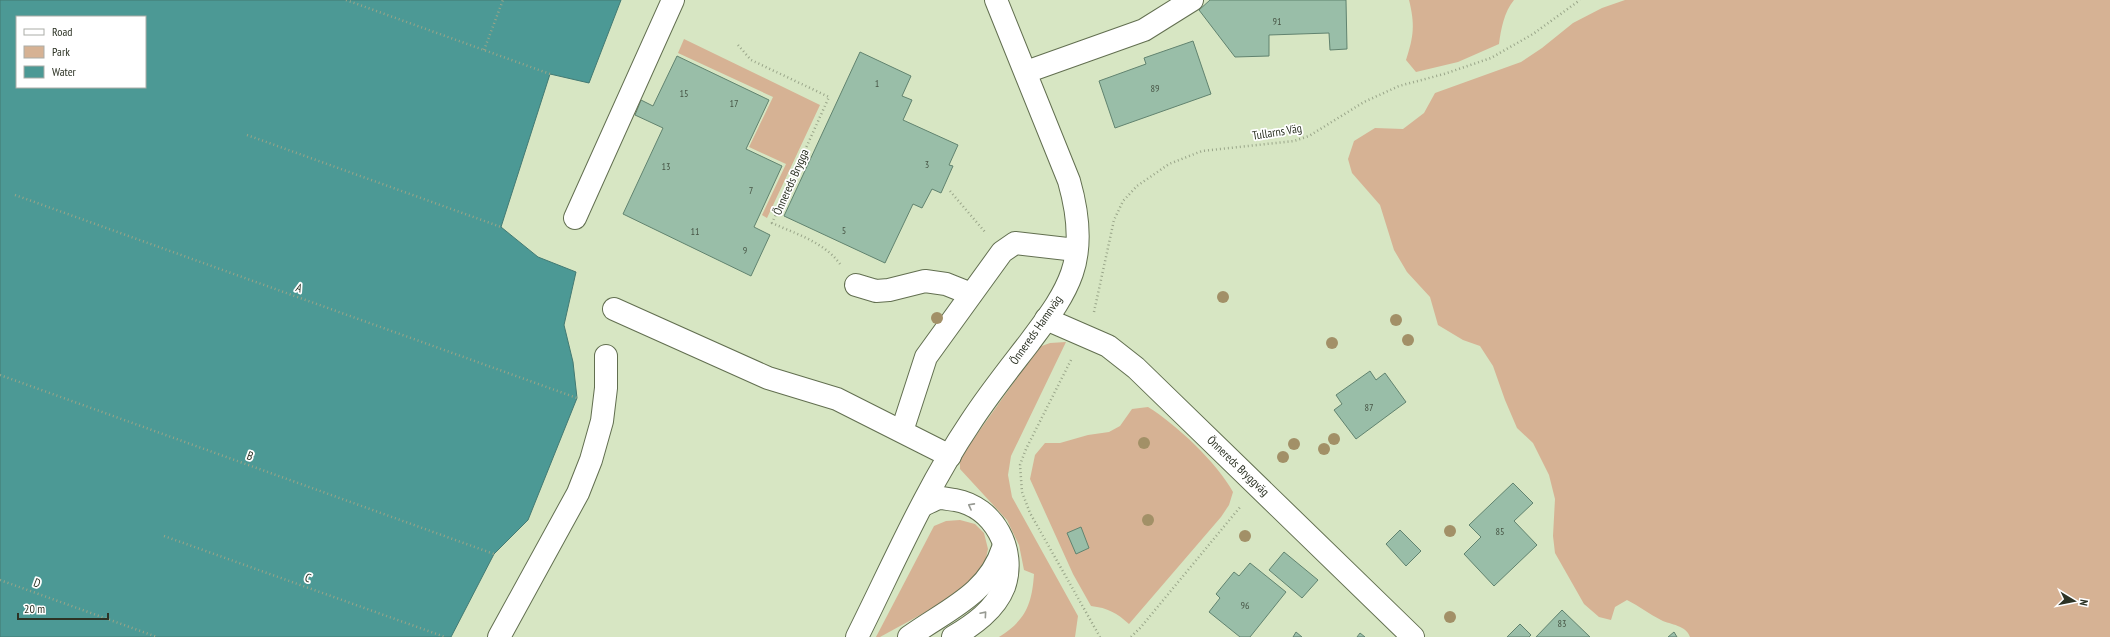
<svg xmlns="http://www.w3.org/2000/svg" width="2110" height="637" font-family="'PT Sans Narrow',sans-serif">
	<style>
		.green { fill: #d6b294 }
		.water { fill: #4c9995; stroke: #437a73; fill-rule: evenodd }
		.building { fill: #99bea8; stroke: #61836f }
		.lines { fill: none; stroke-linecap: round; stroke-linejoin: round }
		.minor-casing { stroke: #626f50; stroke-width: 24 }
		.path { stroke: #99a589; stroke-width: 2.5; stroke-dasharray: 1 3; stroke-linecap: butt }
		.minor { stroke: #fff; stroke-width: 22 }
		.tree { fill: #a29067 }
		.oneway { stroke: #969992 }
		.labels { text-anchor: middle; stroke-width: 3.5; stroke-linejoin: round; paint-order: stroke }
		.number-label { font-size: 10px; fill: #485646 }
		.street-label { font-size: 12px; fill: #2d3325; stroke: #fff }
	</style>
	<rect width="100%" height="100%" fill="#d7e6c3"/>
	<!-- green -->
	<g class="green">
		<path d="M1409 0H1514C1504 12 1501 29 1499 44L1458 62 1416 72 1406 60C1414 36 1415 24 1409 0Z"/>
		<path d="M1625 0H2110V637H1690C1686 625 1671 625 1661 620 1649 614 1639 606 1627 600L1615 607 1611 620 1599 617 1584 604 1555 553 1553 536 1555 499 1549 475 1533 443 1517 428 1505 400 1493 366 1480 346 1463 340 1438 325 1430 297 1407 272 1394 250 1380 205 1352 173 1348 159 1354 141 1375 128 1403 129 1424 113 1435 93 1521 62 1542 48 1573 23 1602 8Z"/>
		<polygon points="684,39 820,105 767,218 762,215 786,164 749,147 773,97 678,53"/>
		<path d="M1066 342 1011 456 1008 475 1012 497 1078 616 1075 637H999C1026 620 1032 604 1034 574L1024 570 1019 545 1007 520 960 469V458L1039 347 1050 343Z"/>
		<path d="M1148 407C1177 425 1216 462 1233 492L1229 505 1221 517 1129 624C1117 613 1108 608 1091 606L1073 574 1030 479 1035 455 1045 443H1060L1088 435 1109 432 1120 426 1132 409Z"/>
		<polygon points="960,520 975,524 984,533 988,549 984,567 966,590 880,637 876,637 934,526 946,521"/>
	</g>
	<!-- water -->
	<path class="water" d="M0 0H621L589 83 550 74 501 227 538 257 576 272 564 325 573 362 577 398 528 520 494 554 451 637H0ZM17 17H145V87H17Z"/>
	<!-- building -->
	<g class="building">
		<polygon points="1210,0 1346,0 1347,49 1330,50 1329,33 1269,35 1269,56 1235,57 1199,10"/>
		<polygon points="1193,41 1211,94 1115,128 1099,81 1146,64 1144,58"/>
		<polygon points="860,52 911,76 902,96 912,100 903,120 958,145 949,165 953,166 941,193 932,189 922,208 913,204 885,263 784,216"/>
		<polygon points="677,56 769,100 746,149 782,166 754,227 770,235 751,276 623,214 663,128 635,115 641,100 653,106"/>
		<polygon points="1370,371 1376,380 1385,373 1406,402 1356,439 1334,410 1342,404 1336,395"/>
		<polygon points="1513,483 1533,503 1514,521 1537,545 1494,586 1464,554 1481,537 1469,525"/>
		<polygon points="1081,527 1089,548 1076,554 1067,533"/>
		<polygon points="1400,530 1421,551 1406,566 1386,544"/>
		<polygon points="1284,552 1318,580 1302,598 1269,570"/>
		<polygon points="1250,563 1286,592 1250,637 1240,637 1209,612 1220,598 1216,594 1234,572 1239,576"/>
		<polygon points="1562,610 1590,637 1536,637"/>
		<polygon points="1520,624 1531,635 1529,637 1507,637"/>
		<polygon points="1296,632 1302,637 1293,637"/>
		<polygon points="1674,632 1677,637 1668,637"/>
		<polygon points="1360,633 1365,637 1357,637"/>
	</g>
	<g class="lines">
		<defs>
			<g id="minor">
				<polyline points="1026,72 1144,30 1192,0"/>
				<polyline points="575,218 673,0"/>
				<polyline points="856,285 876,291 889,290 925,281 946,284 971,294"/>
				<polyline points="614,309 768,378 837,399 950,456"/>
				<polyline points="1046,319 1108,346 1136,368 1413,637"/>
				<polyline points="902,431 926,357 1002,252 1015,243 1076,250"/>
				<path d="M923 505C928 503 935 499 940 498 945 498 951 500 955 500 994 507 1017 550 1004 587 995 610 973 625 953 637"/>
				<polyline points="499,637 578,493 591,460 602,421 606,388 606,356"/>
				<path d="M857 637C893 565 925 490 970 423 988 395 1009 369 1029 343 1045 321 1063 299 1072 273 1082 244 1077 209 1069 181L996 0"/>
				<path d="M909 637C946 610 988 595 1003 548"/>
			</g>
		</defs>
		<!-- minor casing -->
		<use href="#minor" class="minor-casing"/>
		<!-- path -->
		<g class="path">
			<polyline points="346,0 550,74"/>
			<path d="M738 45 751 60 829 97 772 223C796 234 824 242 840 264"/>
			<polyline points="484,50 503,0"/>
			<polyline points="247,135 501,227"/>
			<polyline points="950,191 985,232"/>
			<polyline points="15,195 577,398"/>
			<polyline points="1094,312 1114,220 1123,201 1137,186 1169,164 1202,151 1294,141 1309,136 1364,102 1399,86 1444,74 1491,58 1533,34 1580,0"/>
			<polyline points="1071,360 1026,449 1020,465 1022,492 1030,513 1100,637"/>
			<polyline points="0,375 494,554"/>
			<polyline points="164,536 445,637"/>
			<polyline points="0,580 157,637"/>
			<polyline points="1131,637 1141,627 1241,506"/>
		</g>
		<!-- minor -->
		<use href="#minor" class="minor"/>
	</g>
	<!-- trees -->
	<g class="tree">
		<circle cx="1223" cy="297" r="6"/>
		<circle cx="937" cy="318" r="6"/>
		<circle cx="1396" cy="320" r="6"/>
		<circle cx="1408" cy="340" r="6"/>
		<circle cx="1332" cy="343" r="6"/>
		<circle cx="1334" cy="439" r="6"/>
		<circle cx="1144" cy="443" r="6"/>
		<circle cx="1294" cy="444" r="6"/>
		<circle cx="1324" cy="449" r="6"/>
		<circle cx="1283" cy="457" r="6"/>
		<circle cx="1148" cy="520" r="6"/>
		<circle cx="1450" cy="531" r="6"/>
		<circle cx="1245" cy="536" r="6"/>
		<circle cx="1450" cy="617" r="6"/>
	</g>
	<!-- one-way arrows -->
	<defs><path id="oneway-chevron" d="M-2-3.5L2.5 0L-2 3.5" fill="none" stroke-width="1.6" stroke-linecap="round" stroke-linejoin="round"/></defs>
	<g class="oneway">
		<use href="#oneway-chevron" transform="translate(971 506) rotate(-152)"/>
		<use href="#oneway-chevron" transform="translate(984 614) rotate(-49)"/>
	</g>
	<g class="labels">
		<!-- number labels -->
		<g class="number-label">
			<text x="1277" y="25">91</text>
			<text x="877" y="87">1</text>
			<text x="1155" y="92">89</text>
			<text x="684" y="97">15</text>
			<text x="734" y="107">17</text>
			<text x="927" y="168">3</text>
			<text x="666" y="170">13</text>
			<text x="751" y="194">7</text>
			<text x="844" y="234">5</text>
			<text x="695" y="235">11</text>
			<text x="745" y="254">9</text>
			<text x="1369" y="411">87</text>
			<text x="1500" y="535">85</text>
			<text x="1245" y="609">96</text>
			<text x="1562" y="627">83</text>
		</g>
		<!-- street labels -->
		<g class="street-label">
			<text transform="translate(1277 132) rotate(-9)" y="4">Tullarns Väg</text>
			<text transform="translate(791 182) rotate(-66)" y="4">Önnereds Brygga</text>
			<text transform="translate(299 288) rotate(20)" y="4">A</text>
			<text transform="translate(1036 330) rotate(-55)" y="4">Önnereds Hamnväg</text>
			<text transform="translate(250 456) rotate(20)" y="4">B</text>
			<text transform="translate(1238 466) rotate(44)" y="4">Önnereds Bryggväg</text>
			<text transform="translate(308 578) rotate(20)" y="4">C</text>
			<text transform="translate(37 583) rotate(20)" y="4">D</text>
		</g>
	</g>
	<!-- legend -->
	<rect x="16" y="16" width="130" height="72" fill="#ffffff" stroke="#abada8"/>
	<rect x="24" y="29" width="20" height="6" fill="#ffffff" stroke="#abada8"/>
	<text x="52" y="36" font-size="12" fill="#2d3325">Road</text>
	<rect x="24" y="46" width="20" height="12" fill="#d6b294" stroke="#abada8"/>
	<text x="52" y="56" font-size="12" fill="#2d3325">Park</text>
	<rect x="24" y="66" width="20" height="12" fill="#4c9995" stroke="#abada8"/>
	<text x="52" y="76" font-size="12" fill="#2d3325">Water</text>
	<!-- north arrow -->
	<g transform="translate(2074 601) rotate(100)" stroke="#ffffff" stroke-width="3" paint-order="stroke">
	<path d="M0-3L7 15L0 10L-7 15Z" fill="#2d3325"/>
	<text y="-6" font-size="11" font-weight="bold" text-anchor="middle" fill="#2d3325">N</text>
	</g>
	<!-- scale -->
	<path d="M18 613v6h90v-6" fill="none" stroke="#2d3325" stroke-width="2"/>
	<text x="24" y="613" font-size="12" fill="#2d3325" stroke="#ffffff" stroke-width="3" paint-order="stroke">20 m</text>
</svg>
